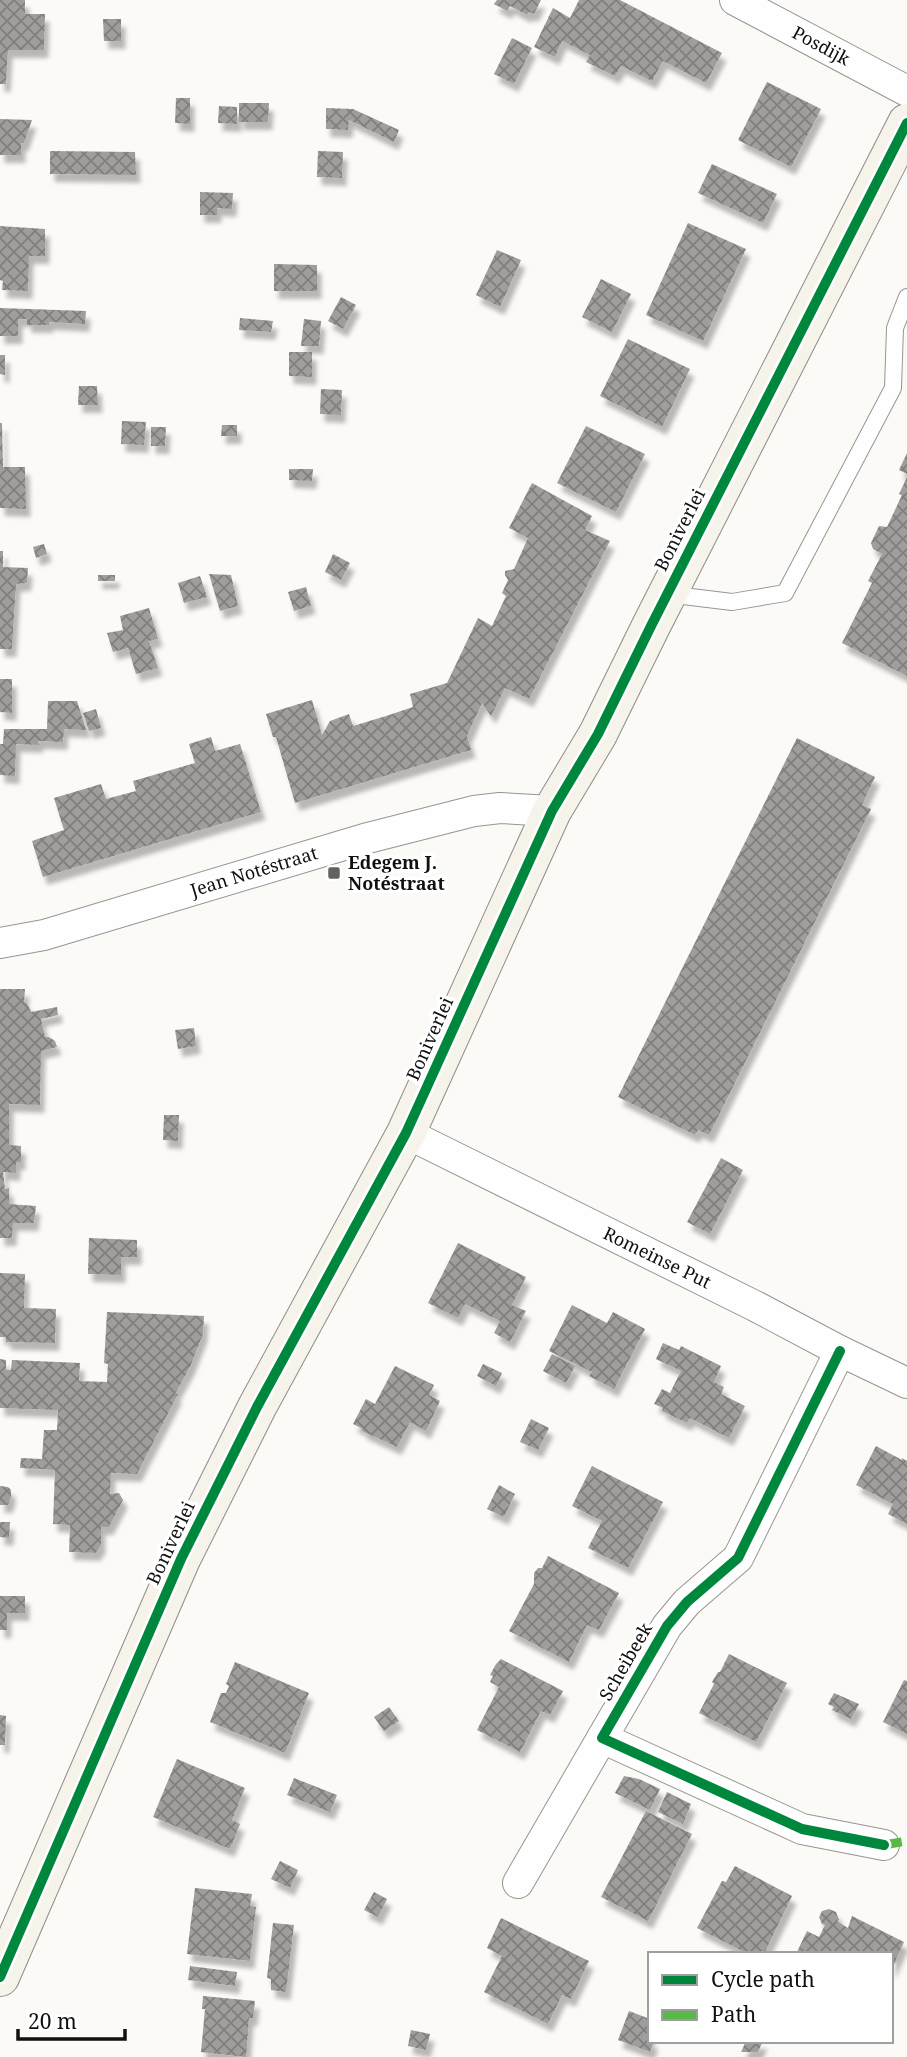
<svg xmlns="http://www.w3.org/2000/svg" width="907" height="2057" font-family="'Noto Serif',serif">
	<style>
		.building { fill: url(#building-cross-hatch); filter: url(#shadow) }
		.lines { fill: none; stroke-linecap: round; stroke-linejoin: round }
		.lane-casing { stroke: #969594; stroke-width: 18 }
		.street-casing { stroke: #969594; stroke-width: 32 }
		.secondary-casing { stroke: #8d8c8b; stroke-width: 40 }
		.lane { stroke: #fffefe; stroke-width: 16 }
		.street { stroke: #fffefe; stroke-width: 30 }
		.secondary { stroke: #f6f3eb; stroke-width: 38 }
		.quiet { stroke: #58b947; stroke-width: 9; stroke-dasharray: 18 9; stroke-linecap: butt }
		.cycleway-casing { stroke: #fff; stroke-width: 15 }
		.cycleway { stroke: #00873e; stroke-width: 10 }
		.poi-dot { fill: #636261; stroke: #fff; stroke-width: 2.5 }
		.labels { text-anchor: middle; stroke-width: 7; stroke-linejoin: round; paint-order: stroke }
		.street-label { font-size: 18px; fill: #101010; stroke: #fff }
		.poi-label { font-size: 18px; font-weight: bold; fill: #101010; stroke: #fff; text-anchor: start }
	</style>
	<defs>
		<pattern id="building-cross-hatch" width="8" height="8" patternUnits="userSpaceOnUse" patternTransform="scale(1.75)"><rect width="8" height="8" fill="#a09e9c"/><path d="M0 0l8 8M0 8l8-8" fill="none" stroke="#817f7e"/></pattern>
		<filter id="shadow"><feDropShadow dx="4.5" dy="8" stdDeviation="2" flood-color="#0004"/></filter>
	</defs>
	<rect width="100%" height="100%" fill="#fcfaf7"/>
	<!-- building -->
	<g class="building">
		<polygon points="0,0 25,0 25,14 45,14 44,50 8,50 6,84 0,84"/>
		<polygon points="497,0 541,0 534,14 529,12 527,15 510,6 507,11 494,4"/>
		<polygon points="579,0 620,0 722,53 706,83 663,61 652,81 621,66 615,76 586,62 590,55 562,41 555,57 534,47 553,8 570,18"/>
		<polygon points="103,19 121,19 121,41 104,41"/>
		<polygon points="512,38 532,48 514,84 494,74"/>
		<polygon points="767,82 821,109 791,167 738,140"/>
		<polygon points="176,98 190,98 190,124 175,123"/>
		<polygon points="239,103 269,103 268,122 239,122"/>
		<polygon points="219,106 237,107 237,124 218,123"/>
		<polygon points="326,108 353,109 399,130 394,142 349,120 348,130 326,129"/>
		<polygon points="0,119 32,120 24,143 21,143 21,155 0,155"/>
		<polygon points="50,151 135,152 136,175 50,174"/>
		<polygon points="318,151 343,152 342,178 317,177"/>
		<polygon points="712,164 777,194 763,223 698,193"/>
		<polygon points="200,192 233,193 232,209 217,208 217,215 200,215"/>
		<polygon points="688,223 746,249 703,341 646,315"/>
		<polygon points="0,226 45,229 45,256 29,256 28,291 2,290 3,281 0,280"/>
		<polygon points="497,250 521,260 500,307 476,295"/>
		<polygon points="274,264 317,265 317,291 274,291"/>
		<polygon points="601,279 631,294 612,332 582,317"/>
		<polygon points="341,297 356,305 343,329 328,321"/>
		<polygon points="0,308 86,311 85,324 49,322 49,325 27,325 27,319 18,319 18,336 0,336"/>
		<polygon points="240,318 273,321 271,332 239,330"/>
		<polygon points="304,319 321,321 319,346 301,346"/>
		<polygon points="628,339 690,369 662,427 600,396"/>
		<polygon points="289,352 312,352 312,377 289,376"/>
		<polygon points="0,355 5,355 5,375 0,374"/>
		<polygon points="79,386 97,386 98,405 78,405"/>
		<polygon points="321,389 342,390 341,415 320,414"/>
		<polygon points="122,421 146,422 144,445 121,444"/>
		<polygon points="0,423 2,423 3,467 25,467 26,509 0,508"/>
		<polygon points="222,425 237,425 237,436 221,436"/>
		<polygon points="586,426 645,454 616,512 557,483"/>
		<polygon points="151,427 166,427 165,446 151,446"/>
		<polygon points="907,453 907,474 899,470"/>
		<polygon points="289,469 313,469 312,481 289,480"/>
		<polygon points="907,477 907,676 842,643 872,583 868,581 882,554 873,549 871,543 879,526 887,527 902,495 899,494"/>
		<polygon points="532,483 592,516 585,530 610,541 529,699 505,688 491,716 482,703 467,736 471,750 295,803 276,737 273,737 266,714 312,700 322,735 330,721 349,714 353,726 386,716 413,707 410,694 447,683 478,618 492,626 506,596 502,593 508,580 505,575 505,571 514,569 528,538 509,528"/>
		<polygon points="44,544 47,554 36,558 33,547"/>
		<polygon points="0,551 3,551 3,567 28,568 27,583 16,584 12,649 0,649"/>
		<polygon points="333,554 350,563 341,580 325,572"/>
		<polygon points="209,574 231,575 238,606 220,611"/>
		<rect x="98" y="575" width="17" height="6"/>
		<polygon points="200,576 207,597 184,603 178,583"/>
		<polygon points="306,587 311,606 294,611 288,592"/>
		<polygon points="149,608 158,639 149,641 158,668 136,674 128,648 113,652 107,633 123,630 120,616"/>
		<polygon points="0,679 12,679 12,713 0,712"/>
		<polygon points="48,701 77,701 86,730 64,729 63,742 38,741 39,745 16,744 15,776 0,775 0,744 3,744 4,729 47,729"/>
		<polygon points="96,709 101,728 89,731 83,713"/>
		<polygon points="211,737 215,751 240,744 261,812 43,877 32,841 64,830 54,798 101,784 106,799 136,791 133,781 195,763 189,744"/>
		<polygon points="797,738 875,777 862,805 871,809 709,1135 698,1130 695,1135 618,1097"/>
		<polygon points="0,989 25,989 24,1002 27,1003 31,1012 57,1007 58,1015 41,1019 45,1037 49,1037 55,1041 57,1047 41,1051 40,1105 9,1104 9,1145 21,1146 21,1162 16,1162 16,1173 3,1172 5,1189 9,1188 9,1204 36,1206 34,1223 13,1223 12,1238 0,1238"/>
		<polygon points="194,1028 196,1046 178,1049 175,1030"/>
		<polygon points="164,1115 179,1115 178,1141 163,1140"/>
		<polygon points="721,1158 743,1170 710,1234 687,1222"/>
		<polygon points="89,1238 137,1240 137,1257 121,1257 121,1275 88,1274"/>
		<polygon points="458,1243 526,1277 512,1305 526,1311 510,1342 494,1333 500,1321 465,1304 458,1318 428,1303"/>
		<polygon points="0,1273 25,1274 24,1308 56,1309 55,1343 6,1342 6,1337 0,1337"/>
		<polygon points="572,1305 607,1323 613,1312 645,1329 614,1389 589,1376 592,1372 549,1351"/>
		<polygon points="107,1312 204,1316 203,1334 190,1367 175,1394 178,1394 137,1474 111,1473 110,1494 119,1493 123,1500 109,1527 101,1527 101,1545 96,1553 69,1552 70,1525 53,1524 55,1470 20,1468 21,1458 42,1459 44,1430 57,1430 58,1410 0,1408 0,1359 6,1360 6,1370 11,1370 12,1360 80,1363 79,1381 107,1382 108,1364 104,1363"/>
		<polygon points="663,1343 679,1350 681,1346 721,1366 714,1382 724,1387 721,1394 745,1406 729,1438 690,1418 687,1423 662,1411 663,1408 654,1404 662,1389 670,1393 681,1371 656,1359"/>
		<polygon points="552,1354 575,1366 566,1383 543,1371"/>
		<polygon points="483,1364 502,1373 496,1386 477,1376"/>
		<polygon points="395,1366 434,1385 429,1395 440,1401 426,1431 410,1422 397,1447 362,1431 363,1429 353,1424 366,1399 375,1404"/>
		<polygon points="531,1419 549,1428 538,1450 520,1442"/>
		<polygon points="876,1446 902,1460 902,1458 907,1461 907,1524 888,1514 893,1504 856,1485"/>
		<polygon points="592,1466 663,1502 628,1568 588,1548 602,1521 572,1506"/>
		<polygon points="499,1485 515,1494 504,1517 487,1509"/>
		<polygon points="0,1486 8,1487 11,1490 11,1497 8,1505 0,1505"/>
		<polygon points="0,1522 10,1522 9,1538 0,1537"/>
		<polygon points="548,1556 619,1593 599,1630 587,1625 569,1662 509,1631 534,1584 534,1573 538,1568 542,1568"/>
		<polygon points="0,1596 25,1596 25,1613 7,1613 7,1630 0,1630"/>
		<polygon points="729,1654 787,1683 756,1742 699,1713 714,1684 712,1682 718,1672 720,1672"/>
		<polygon points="501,1659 563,1691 550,1715 541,1711 520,1752 477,1730 499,1687 490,1682 493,1676 490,1675 496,1664"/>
		<polygon points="235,1662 309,1693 285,1753 210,1722 221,1693 226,1693 229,1686 226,1684"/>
		<polygon points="904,1680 907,1681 907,1734 883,1722"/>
		<polygon points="834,1693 859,1704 851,1719 832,1710 834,1707 828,1704"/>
		<polygon points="389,1707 399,1721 384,1731 374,1717"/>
		<polygon points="0,1715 6,1716 5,1745 0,1745"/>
		<polygon points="177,1759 245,1788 232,1820 240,1824 230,1849 153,1817"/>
		<polygon points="624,1776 639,1779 660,1789 650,1810 615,1793"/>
		<polygon points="294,1778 337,1795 330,1812 287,1795"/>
		<polygon points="667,1792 691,1804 683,1824 658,1812"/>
		<polygon points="646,1811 692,1834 648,1921 601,1897"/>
		<polygon points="280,1861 298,1870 290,1888 271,1879"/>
		<polygon points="735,1866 792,1896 764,1954 748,1954 697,1928 722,1881 726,1882"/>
		<polygon points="195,1888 252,1894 250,1906 256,1907 250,1961 187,1954"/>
		<polygon points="374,1892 387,1899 378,1917 364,1910"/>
		<polygon points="829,1909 836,1912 839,1920 837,1921 848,1928 852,1916 904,1942 891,1971 891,1954 796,1954 807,1931 819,1937 825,1925 822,1924 819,1917 822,1911"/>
		<polygon points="501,1918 589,1961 571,1999 562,1995 548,2024 484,1992 502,1956 487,1948"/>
		<polygon points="273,1923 294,1925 286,1992 271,1990 271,1979 267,1978"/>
		<polygon points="190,1966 237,1972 235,1986 188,1980"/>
		<polygon points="203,1996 255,2001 253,2018 249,2018 246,2057 201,2052 205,2009 202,2009"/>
		<polygon points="629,2011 650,2019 650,2041 654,2041 650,2052 618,2040"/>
		<polygon points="411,2030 430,2034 426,2050 408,2046"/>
		<polygon points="746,2041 763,2041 758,2052 741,2052"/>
	</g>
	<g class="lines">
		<defs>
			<polyline id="lane" points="667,594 732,602 785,593 893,388 895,328 907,297"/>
			<g id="street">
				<polyline points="735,0 907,91"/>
				<polyline points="0,943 44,935 364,839 474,811 500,808 552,811"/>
				<polyline points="406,1133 755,1306 840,1351 907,1383"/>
				<polyline points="840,1351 738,1558 687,1602 667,1626 602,1738 802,1829 884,1845"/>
				<polyline points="518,1883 602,1738"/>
			</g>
			<polyline id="secondary" points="0,1977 181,1559 257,1407 406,1133 552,811 598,734 651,626 907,123"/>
		</defs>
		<!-- lane casing -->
		<use href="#lane" class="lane-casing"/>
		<!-- street casing -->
		<use href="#street" class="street-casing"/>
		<!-- secondary casing -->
		<use href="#secondary" class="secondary-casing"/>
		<!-- lane -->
		<use href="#lane" class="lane"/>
		<!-- street -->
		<use href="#street" class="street"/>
		<!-- secondary -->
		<use href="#secondary" class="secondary"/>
		<!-- quiet -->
		<polyline class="quiet" points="884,1845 907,1841"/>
		<defs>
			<g id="cycleway">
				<polyline points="840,1351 738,1558 687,1602 667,1626 602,1738 802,1829 884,1845"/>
				<polyline points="0,1977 181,1559 257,1407 406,1133 552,811 598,734 651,626 907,123"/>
			</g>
		</defs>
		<!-- cycleway casing -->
		<use href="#cycleway" class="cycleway-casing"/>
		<!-- cycleway -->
		<use href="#cycleway" class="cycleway"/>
	</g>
	<!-- markers -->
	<rect class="poi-dot" x="327" y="866" width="14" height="14" rx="3.5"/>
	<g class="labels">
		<!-- street labels -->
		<g class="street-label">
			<text transform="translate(821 46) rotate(28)" y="6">Posdijk</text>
			<text transform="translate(680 530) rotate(-63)" y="6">Boniverlei</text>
			<text transform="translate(254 872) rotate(-17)" y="6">Jean Notéstraat</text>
			<text transform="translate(430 1039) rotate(-66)" y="6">Boniverlei</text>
			<text transform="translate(657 1258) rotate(26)" y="6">Romeinse Put</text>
			<text transform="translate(171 1543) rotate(-65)" y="6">Boniverlei</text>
			<text transform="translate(626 1662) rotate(-60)" y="6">Scheibeek</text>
		</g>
		<!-- poi labels -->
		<g class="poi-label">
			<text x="348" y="869">Edegem J.<tspan x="348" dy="21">Notéstraat</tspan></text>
		</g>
	</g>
	<!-- legend -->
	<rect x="648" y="1952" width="245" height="91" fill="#ffffff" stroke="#9f9f9f" stroke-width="2"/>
	<rect x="662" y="1975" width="35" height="10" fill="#00873e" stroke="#9f9f9f" stroke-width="2"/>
	<text x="711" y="1987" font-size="21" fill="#101010">Cycle path</text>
	<rect x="662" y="2010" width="35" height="10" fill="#58b947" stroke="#9f9f9f" stroke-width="2"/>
	<text x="711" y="2022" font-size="21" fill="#101010">Path</text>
	<!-- scale -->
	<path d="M18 2029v10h107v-10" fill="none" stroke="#101010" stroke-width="3.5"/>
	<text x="28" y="2029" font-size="21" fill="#101010" stroke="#ffffff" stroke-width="5" paint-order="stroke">20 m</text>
</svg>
